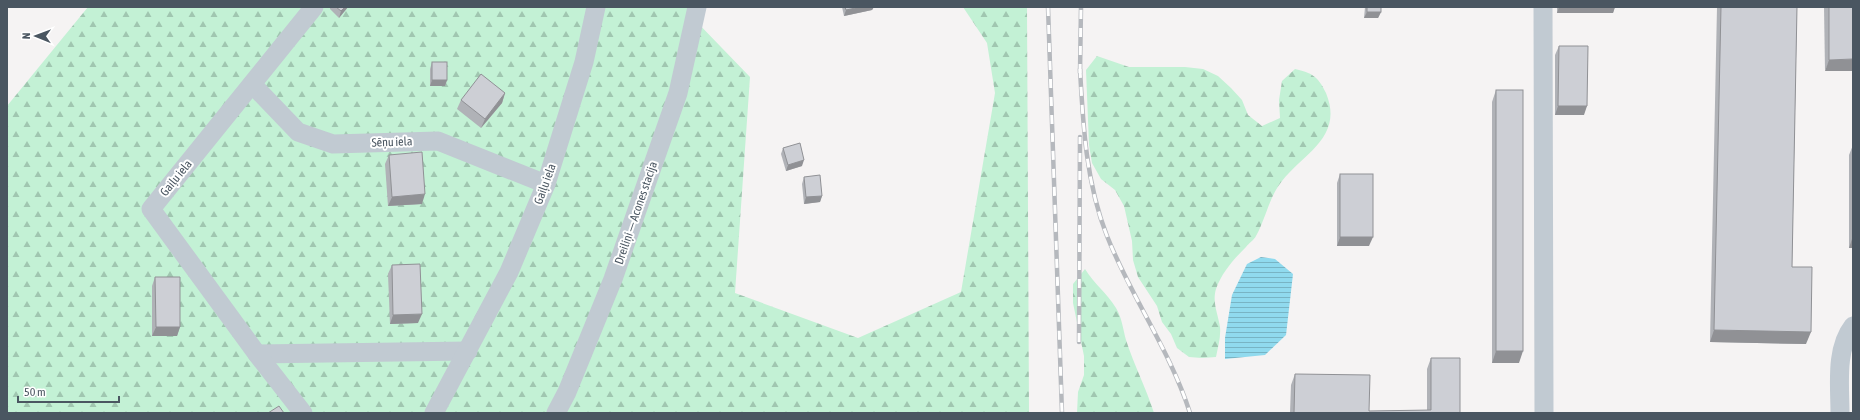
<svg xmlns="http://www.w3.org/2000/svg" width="1860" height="420" font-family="'Asap Condensed',sans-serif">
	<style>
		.forest { fill: url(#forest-firs) }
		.water { fill: url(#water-rules) }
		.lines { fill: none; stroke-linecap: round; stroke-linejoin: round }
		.minor { stroke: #c1cad2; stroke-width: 19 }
		.rail-casing { stroke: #b5b8bd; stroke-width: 4.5 }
		.rail { stroke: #fff; stroke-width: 3; stroke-dasharray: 9; stroke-linecap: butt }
		.wall { fill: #b0b2b7 }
		.shaded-wall { fill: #909195 }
		.building { fill: #cdcfd5; stroke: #909195 }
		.labels { text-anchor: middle; stroke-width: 4; stroke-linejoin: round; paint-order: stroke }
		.street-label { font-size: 12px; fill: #4a5661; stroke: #fff }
	</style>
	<defs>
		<pattern id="forest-firs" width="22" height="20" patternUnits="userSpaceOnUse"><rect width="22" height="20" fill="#c3f1d5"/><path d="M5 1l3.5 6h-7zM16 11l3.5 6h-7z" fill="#a0c6b0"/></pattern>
		<pattern id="water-rules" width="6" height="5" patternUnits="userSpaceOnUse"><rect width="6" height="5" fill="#90daee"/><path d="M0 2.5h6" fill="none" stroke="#78b4c4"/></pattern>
	</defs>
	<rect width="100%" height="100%" fill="#f5f3f3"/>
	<!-- forest -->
	<g class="forest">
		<polygon points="88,7 698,7 692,17 750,77 735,293 858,338 961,292 995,93 987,43 963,7 1027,7 1029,413 7,413 7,106"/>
		<path d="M1097 56 1129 67H1185L1203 69 1218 76 1231 88 1242 100 1248 115 1262 126 1280 118 1279 100 1282 81 1295 69C1312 73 1318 76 1326 93 1344 137 1304 153 1282 181 1269 197 1266 218 1256 236 1254 240 1249 243 1246 247 1234 259 1222 272 1216 289 1212 302 1218 314 1220 327 1221 337 1218 347 1216 357L1202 358 1189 357 1177 348 1171 334 1162 322 1157 306 1138 277 1133 260 1132 241 1124 206 1115 190 1101 179 1092 163 1089 145 1086 70Z"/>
		<path d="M1085 269C1094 284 1107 293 1116 308 1122 318 1123 329 1126 340 1134 365 1146 388 1154 413H1077L1078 392 1084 375V356L1073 303V284Z"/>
	</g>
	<!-- water -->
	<polygon class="water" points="1261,257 1275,259 1293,274 1286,335 1265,355 1225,359 1225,338 1232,295 1247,264"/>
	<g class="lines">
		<!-- minor -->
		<g class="minor">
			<polyline points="1543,7 1544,413"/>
			<polyline points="252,84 298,132 333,144 438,141 546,184"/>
			<polyline points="257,354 468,351"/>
			<polyline points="303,413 257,354 151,209 314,7"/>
			<polyline points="434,413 509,272 546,184 584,62 596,7"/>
			<polyline points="556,413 567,392 613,279 678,93 697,7"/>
			<path d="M1840 413C1840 386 1835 349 1853 326"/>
		</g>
		<defs>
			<g id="rail">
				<polyline points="1048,7 1062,413"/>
				<path d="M1080 69C1083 125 1086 183 1107 236 1131 297 1170 350 1190 413"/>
				<polyline points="1080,73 1081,7"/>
				<polyline points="1079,342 1080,137"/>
			</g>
		</defs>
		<!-- rail casing -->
		<use href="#rail" class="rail-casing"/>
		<!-- rail -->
		<use href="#rail" class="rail"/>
	</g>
	<!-- wall -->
	<g class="wall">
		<polygon points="330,7 348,7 339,18 330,9"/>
		<polygon points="842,7 874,7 872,10 844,16"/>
		<polygon points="1365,7 1381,7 1381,12 1378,18 1364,18"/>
		<polygon points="1557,7 1615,7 1613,13 1557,13"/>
		<polygon points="1717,7 1797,7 1792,267 1806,344 1710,342"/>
		<polygon points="1824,7 1853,7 1825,71"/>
		<polygon points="1559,46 1584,115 1555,115 1555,55"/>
		<polygon points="432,62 447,80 445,86 430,86 430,69"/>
		<polygon points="1496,90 1519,363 1492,363 1492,102"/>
		<polygon points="505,93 502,103 481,128 457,109 461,100"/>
		<polygon points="1853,145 1853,248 1849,248 1849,155"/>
		<polygon points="783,148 802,166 786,171 781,154"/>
		<polygon points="389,155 422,204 388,206 385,164"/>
		<polygon points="1340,174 1369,246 1337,246 1337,183"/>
		<polygon points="804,177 822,196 820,202 804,204 802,184"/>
		<polygon points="392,265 418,323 390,324 388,274"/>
		<polygon points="155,277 180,327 177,336 152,336 152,286"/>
		<polygon points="1431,358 1460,413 1290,413 1291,385 1295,374 1369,411 1427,410 1427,369"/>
	</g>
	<!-- shaded-wall -->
	<g class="shaded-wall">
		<polygon points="345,7 348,7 339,18 341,11"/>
		<polygon points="860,7 874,7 872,10 844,16 846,10"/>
		<polygon points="1559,7 1615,7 1613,13 1557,13"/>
		<polygon points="1367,12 1381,12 1378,18 1364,18"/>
		<polygon points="1853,59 1853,71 1825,71 1829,60"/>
		<polygon points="432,80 447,80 445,86 430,86"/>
		<polygon points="505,93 502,103 481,128 485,119"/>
		<polygon points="1558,106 1587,106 1584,115 1555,115"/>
		<polygon points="804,160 802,166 786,171 788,165"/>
		<polygon points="425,194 422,204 388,206 392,197"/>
		<polygon points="822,196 820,202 804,204 806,197"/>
		<polygon points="1853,236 1853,248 1849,248"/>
		<polygon points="1340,237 1373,237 1369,246 1337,246"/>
		<polygon points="422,314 418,323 390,324 393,315"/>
		<polygon points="156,327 180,327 177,336 152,336"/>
		<polygon points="1714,330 1811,332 1806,344 1710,342"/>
		<polygon points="1496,351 1523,351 1519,363 1492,363"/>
	</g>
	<!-- building -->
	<g class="building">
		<polygon points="336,7 345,7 341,11"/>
		<polygon points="845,7 860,7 846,10"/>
		<rect x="1367" y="7" width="14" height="5"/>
		<polygon points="1721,7 1797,7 1792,267 1812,267 1811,332 1714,330"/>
		<polygon points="1829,7 1853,7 1853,59 1829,60"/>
		<polygon points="1559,46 1588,46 1587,106 1558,106"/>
		<rect x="432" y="62" width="15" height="18"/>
		<polygon points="481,74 505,93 485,119 461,100"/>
		<rect x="1496" y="90" width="27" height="261"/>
		<polygon points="800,143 804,160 788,165 783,148"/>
		<polygon points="422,152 425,194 392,197 389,155"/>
		<rect x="1340" y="174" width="33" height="63"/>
		<polygon points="820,175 822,196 806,197 804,177"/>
		<polygon points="420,264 422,314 393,315 392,265"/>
		<polygon points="155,277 180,277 180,327 156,327"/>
		<polygon points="1431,358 1460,358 1460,413 1294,413 1295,374 1370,375 1369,411 1431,410"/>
		<polygon points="279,406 284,413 268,413"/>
	</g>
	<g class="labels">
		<!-- street labels -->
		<g class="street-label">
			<text transform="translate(392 142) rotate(-2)" y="4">Sēņu iela</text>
			<text transform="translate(176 178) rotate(-51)" y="4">Gaiļu iela</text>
			<text transform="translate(545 184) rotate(-70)" y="4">Gaiļu iela</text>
			<text transform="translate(636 213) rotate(-71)" y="4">Dreiliņi — Acones stacija</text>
		</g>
	</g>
	<!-- border -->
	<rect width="1860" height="420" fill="none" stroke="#4a5661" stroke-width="16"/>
	<!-- north arrow -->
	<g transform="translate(36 36) rotate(271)" stroke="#ffffff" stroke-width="3" paint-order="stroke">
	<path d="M0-3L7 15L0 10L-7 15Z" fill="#4a5661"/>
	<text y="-6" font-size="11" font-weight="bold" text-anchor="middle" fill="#4a5661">N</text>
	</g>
	<!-- scale -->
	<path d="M18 396v6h101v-6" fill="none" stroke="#4a5661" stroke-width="2"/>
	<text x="24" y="396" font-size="12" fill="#4a5661" stroke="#ffffff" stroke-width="3" paint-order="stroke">50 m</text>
</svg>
